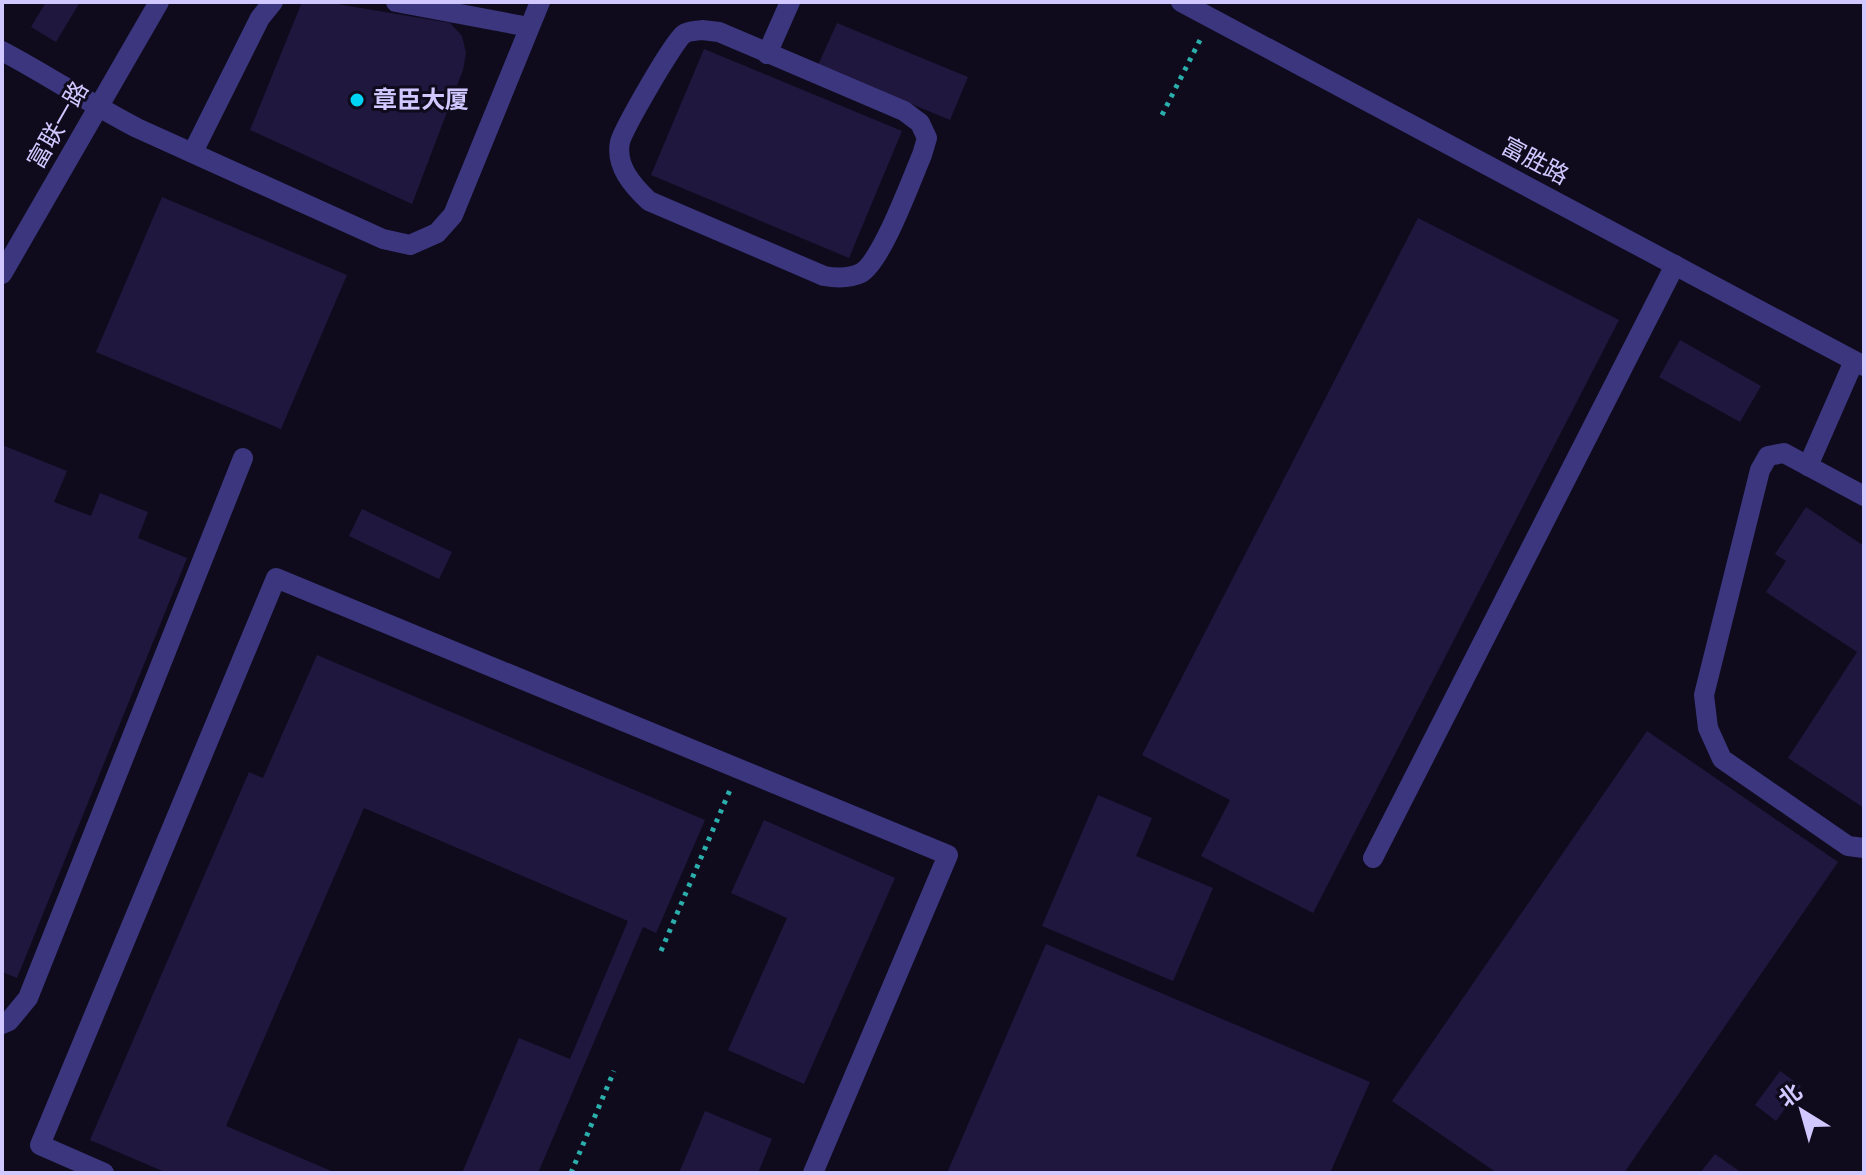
<svg xmlns="http://www.w3.org/2000/svg" width="1866" height="1175" font-family="'Varela Round','Noto Sans SC',sans-serif">
	<style>
		.building { fill: #20173e }
		.lines { fill: none; stroke-linecap: round; stroke-linejoin: round }
		.path { stroke: #2bafac; stroke-width: 5; stroke-dasharray: 4 6; stroke-linecap: butt }
		.minor { stroke: #3b367d; stroke-width: 20 }
		.poi-dot { fill: #00d3f3; stroke: #0f0b1d; stroke-width: 3 }
		.labels { text-anchor: middle; stroke-width: 6; stroke-linejoin: round; paint-order: stroke }
		.poi-label { font-size: 24px; font-weight: bold; fill: #d0c8ff; stroke: #0f0b1d; text-anchor: start }
		.street-label { font-size: 24px; fill: #d0c8ff; stroke: #0f0b1d }
	</style>
	<rect width="100%" height="100%" fill="#0f0b1d"/>
	<!-- building -->
	<g class="building">
		<polygon points="46,2 80,2 56,42 31,27"/>
		<polygon points="302,2 325,2 450,23 462,36 466,53 463,70 412,204 250,130"/>
		<polygon points="837,23 968,77 950,120 818,65"/>
		<polygon points="704,49 902,131 849,258 651,175"/>
		<polygon points="162,197 347,275 281,429 96,352"/>
		<polygon points="1418,218 1619,320 1313,913 1201,856 1230,800 1142,755"/>
		<polygon points="1680,340 1761,386 1740,422 1659,377"/>
		<polygon points="2,445 67,471 54,502 91,516 100,493 148,512 138,538 187,558 17,978 2,972"/>
		<polygon points="1806,507 1864,546 1864,808 1788,758 1857,652 1766,592 1786,561 1775,554"/>
		<polygon points="362,509 452,552 439,579 349,536"/>
		<polygon points="317,655 705,820 656,933 643,927 538,1173 462,1173 519,1038 570,1059 628,921 364,808 226,1126 336,1173 167,1173 90,1140 249,772 263,778"/>
		<polygon points="1647,731 1838,862 1624,1173 1497,1173 1392,1101"/>
		<polygon points="1098,795 1152,818 1136,856 1213,888 1173,981 1042,926"/>
		<polygon points="764,820 895,878 804,1084 728,1050 787,918 731,893"/>
		<polygon points="1046,944 1370,1082 1330,1173 947,1173"/>
		<polygon points="1780,1071 1801,1086 1776,1121 1755,1105"/>
		<polygon points="705,1111 772,1139 758,1173 679,1173"/>
		<polygon points="1715,1154 1742,1173 1700,1173"/>
	</g>
	<g class="lines">
		<!-- path -->
		<g class="path">
			<polyline points="1162,115 1200,40"/>
			<polyline points="661,951 730,790"/>
			<polyline points="571,1173 614,1071"/>
		</g>
		<!-- minor -->
		<g class="minor">
			<polyline points="396,2 529,27"/>
			<polyline points="1181,2 1864,366"/>
			<path d="M702 30 719 32 904 111 920 123 927 138 922 155C911 180 882 261 861 273 849 279 836 278 824 276L649 201C633 186 615 166 620 142 623 130 674 40 684 34 688 31 696 31 702 30Z"/>
			<path d="M2 51C48 75 90 104 137 128L383 239 410 245 437 233 453 215 540 2"/>
			<polyline points="767,54 790,2"/>
			<polyline points="193,152 260,18 273,2"/>
			<polyline points="2,274 159,2"/>
			<polyline points="1808,466 1854,361"/>
			<polyline points="1864,496 1784,453 1768,456 1760,470 1704,695 1708,728 1722,759 1848,846 1864,848"/>
			<polyline points="1373,858 1675,265"/>
			<polyline points="2,1024 9,1021 28,998 243,458"/>
			<polyline points="104,1173 40,1145 276,578 948,855 813,1173"/>
		</g>
	</g>
	<!-- markers -->
	<circle class="poi-dot" cx="357" cy="100" r="8"/>
	<g class="labels">
		<!-- poi labels -->
		<g class="poi-label">
			<text x="373" y="108">章臣大厦</text>
		</g>
		<!-- street labels -->
		<g class="street-label">
			<text transform="translate(58 125) rotate(-60)" y="8">富联一路</text>
			<text transform="translate(1535 161) rotate(28)" y="8">富胜路</text>
		</g>
	</g>
	<!-- border -->
	<rect width="1866" height="1175" fill="none" stroke="#d0c8ff" stroke-width="8"/>
	<!-- north arrow -->
	<g transform="translate(1802 1111) rotate(323)" stroke="#0f0b1d" stroke-width="6" paint-order="stroke">
	<path d="M0-6L14 30L0 20L-14 30Z" fill="#d0c8ff"/>
	<text y="-12" font-size="22" font-weight="bold" text-anchor="middle" fill="#d0c8ff">北</text>
	</g>
</svg>
